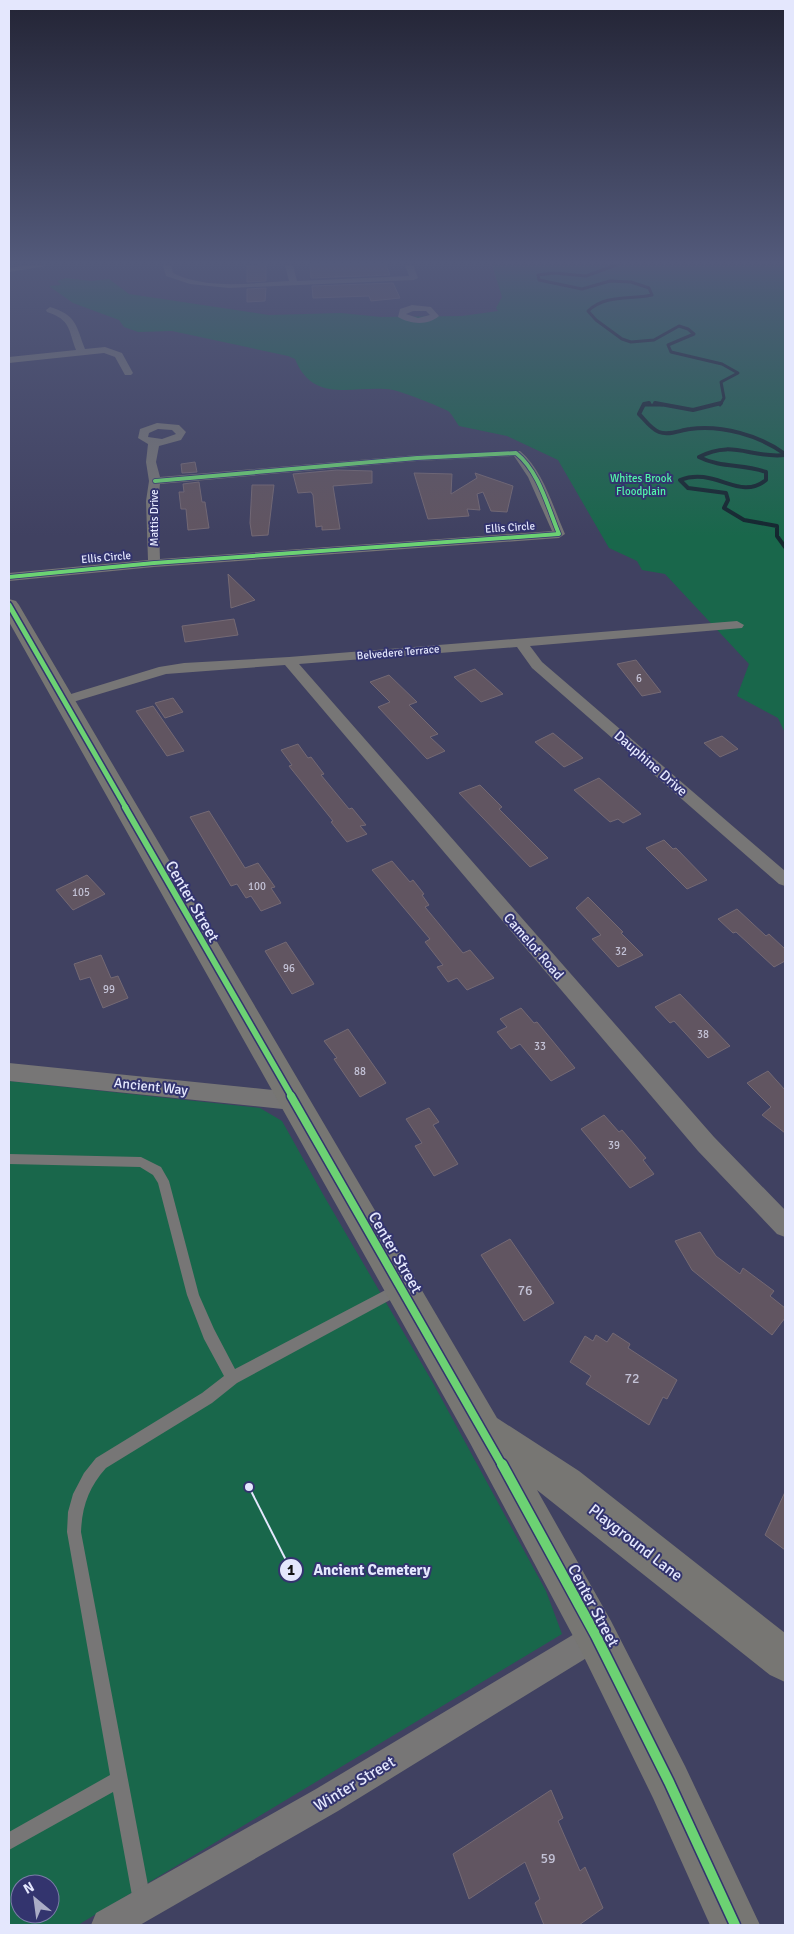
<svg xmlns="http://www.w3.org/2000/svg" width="794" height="1934" font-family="Signika,sans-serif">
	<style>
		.green { fill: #19674b; fill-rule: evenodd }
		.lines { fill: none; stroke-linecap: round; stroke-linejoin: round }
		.stream-far1 { stroke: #14272f; stroke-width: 3 }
		.stream { stroke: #14272f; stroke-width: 4 }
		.building { fill: #615561; stroke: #746974 }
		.lane { fill: #777676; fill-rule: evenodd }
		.street { fill: #777676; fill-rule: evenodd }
		.secondary { fill: #777673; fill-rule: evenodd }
		.cycleway-far4-casing { stroke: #33346e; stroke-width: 5.5 }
		.cycleway-far3-casing { stroke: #33346e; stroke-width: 8 }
		.cycleway-far2-casing { stroke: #33346e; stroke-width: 9 }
		.cycleway-far1-casing { stroke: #33346e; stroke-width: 11 }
		.cycleway-casing { stroke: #33346e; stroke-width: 13 }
		.cycleway-far4 { stroke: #6cd273; stroke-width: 4 }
		.cycleway-far3 { stroke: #6cd273; stroke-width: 5 }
		.cycleway-far2 { stroke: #6cd273; stroke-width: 6 }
		.cycleway-far1 { stroke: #6cd273; stroke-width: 8 }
		.cycleway { stroke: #6cd273; stroke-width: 10 }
		.labels { text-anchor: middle; stroke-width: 4; stroke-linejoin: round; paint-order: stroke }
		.far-park-label { font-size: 11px; fill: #52f6aa; stroke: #33346e }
		.far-street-label { font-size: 11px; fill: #e4e7fd; stroke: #33346e }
		.number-label { font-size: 11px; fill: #c3c2d6 }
		.street-label { font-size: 14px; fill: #e4e7fd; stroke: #33346e }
		.near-number-label { font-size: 14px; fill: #c3c2d6 }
		.near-street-label { font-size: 16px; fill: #e4e7fd; stroke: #33346e }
		.leader { fill: none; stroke: #e4e7fd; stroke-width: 2 }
		.callout-dot { fill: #e4e7fd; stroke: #33346e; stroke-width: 2 }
		.mark-label { font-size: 15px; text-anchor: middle; font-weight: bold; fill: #111 }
		.callout-label { font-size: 15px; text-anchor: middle; font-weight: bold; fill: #e4e7fd; stroke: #33346e; stroke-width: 4; stroke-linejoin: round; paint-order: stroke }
	</style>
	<rect width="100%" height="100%" fill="#404161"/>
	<!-- green -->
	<g class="green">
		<path d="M492 265H785V733L778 718 737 696 749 664 665 574 642 570 637 561 609 548 558 460 507 436 459 426C456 422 452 414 448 411 439 406 403 392 393 390 356 384 314 406 295 359L288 356 172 331 138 332 124 327 119 320 73 303 49 286 61 285 57 281 66 278 91 281 109 279 129 294 269 315 341 313 381 317 462 316 498 311 496 308 502 297Z"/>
		<path d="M9 1081 260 1108 282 1121 324 1196 433 1383 546 1591 562 1634 78 1925H9ZM20 1884H50V1914H20Z"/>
	</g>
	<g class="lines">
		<!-- stream-far1 -->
		<g class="stream-far1">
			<path d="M616 265 586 276 554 273 538 275 539 280 582 289 610 281 631 282 649 288 652 295C630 300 606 294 588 311L596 320 622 339 631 342 654 340 679 326 688 329 694 334 668 345 671 352 722 364 738 373 721 382 724 398 720 405"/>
			<polyline points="644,405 662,405"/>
		</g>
		<!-- stream -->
		<g class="stream">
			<path d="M649 403 644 404 639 414C645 420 651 429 659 432 669 436 680 430 690 429 722 425 759 435 785 454"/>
			<polyline points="655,403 693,410 721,403"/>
			<path d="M785 455C751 459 733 439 699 457 720 468 744 464 766 472V480C739 502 715 466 680 480L688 488 726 493 728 500 724 508 744 520 777 526V536L785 547"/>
		</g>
	</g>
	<!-- building -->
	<g class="building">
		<polygon points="266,265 266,281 247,282 247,266"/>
		<polygon points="310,265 386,265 390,275 311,278"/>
		<polygon points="393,283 400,298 371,301 369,296 313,298 312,286"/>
		<polygon points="266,288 265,301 247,302 247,289"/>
		<polygon points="195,462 197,472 182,473 181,464"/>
		<polygon points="337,470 372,471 372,483 333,486 340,529 322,530 322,526 316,527 313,495 311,492 298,493 293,474"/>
		<polygon points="414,473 452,474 451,494 477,478 475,473 513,486 507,512 491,511 483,492 477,494 480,510 467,509 469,516 428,519"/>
		<polygon points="199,482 202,502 205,502 209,528 188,530 186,509 181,509 179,492 184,492 183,484"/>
		<polygon points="252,485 274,485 268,535 252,536 250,523"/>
		<polygon points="228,574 255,600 231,608"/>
		<polygon points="234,619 238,635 185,642 182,626"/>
		<polygon points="636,660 661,692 642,696 617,664"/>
		<polygon points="475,669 503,694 481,702 454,677"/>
		<polygon points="389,675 417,702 409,705 438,734 430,737 445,751 427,759 378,707 390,702 370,682"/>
		<polygon points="173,698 183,712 165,718 155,703"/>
		<polygon points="153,706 184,751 167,756 136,711"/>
		<polygon points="553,733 583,758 564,767 535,742"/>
		<polygon points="722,736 738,749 720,757 704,743"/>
		<polygon points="298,744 308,758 311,757 324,774 321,775 349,809 352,808 366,825 360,826 367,834 347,842 331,822 333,821 289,766 292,765 281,750"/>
		<polygon points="599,778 641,814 623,823 618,819 610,822 574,790"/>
		<polygon points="480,785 502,807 499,809 548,858 530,867 459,793"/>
		<polygon points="209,811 245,868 258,863 275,887 271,888 281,903 261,911 251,896 246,898 237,884 231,886 190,817"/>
		<polygon points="664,840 673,849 676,848 707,880 687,889 646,848"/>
		<polygon points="392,861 410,882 413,880 424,894 422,895 429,905 425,907 463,953 470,950 494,978 467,990 457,978 448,982 437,967 443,965 425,942 430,939 372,870"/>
		<polygon points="87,875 105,894 73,910 56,890"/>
		<polygon points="588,897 623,932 621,933 643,955 618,967 592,939 601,935 576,908"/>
		<polygon points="737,909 766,936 769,934 785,949 785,961 774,967 736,932 733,933 718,919"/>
		<polygon points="286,942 314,984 292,994 265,951"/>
		<polygon points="101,955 111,978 118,976 128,998 103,1008 90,977 80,980 74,964"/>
		<polygon points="680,994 730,1046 708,1058 674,1021 670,1023 655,1007"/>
		<polygon points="521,1008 534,1023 537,1022 575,1068 551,1081 520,1044 511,1049 497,1032 507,1027 500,1019"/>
		<polygon points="348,1029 386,1083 360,1097 334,1059 337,1058 324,1041"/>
		<polygon points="768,1071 785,1090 785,1133 762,1115 771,1107 747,1083"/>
		<polygon points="429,1108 439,1122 433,1125 458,1164 434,1176 415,1146 422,1143 406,1119"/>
		<polygon points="604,1115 619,1132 622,1130 646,1158 643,1160 654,1174 630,1188 581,1129"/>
		<polygon points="700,1232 716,1256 740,1274 743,1268 774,1291 770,1296 785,1308 785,1318 772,1335 692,1270 675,1241"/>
		<polygon points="510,1239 554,1303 524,1321 481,1255"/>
		<polygon points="613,1333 630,1344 628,1348 677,1380 667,1399 663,1397 649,1425 586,1384 591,1376 570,1362 585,1336 593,1341 596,1335 607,1342"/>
		<polygon points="785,1492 785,1550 765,1535"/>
		<polygon points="551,1790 563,1818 558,1821 580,1871 585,1867 603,1908 579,1925 544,1925 535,1903 540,1899 525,1862 469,1899 453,1854"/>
	</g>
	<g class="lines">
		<!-- lane -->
		<path class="lane" d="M9 1154 141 1157 161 1167 169 1181 199 1295 214 1329 235 1369 395 1285 399 1283 403 1285 405 1289 403 1293 237 1383 212 1403 106 1468C89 1487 82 1506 81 1532L151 1901 148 1907 142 1910 136 1907 133 1901 113 1792 9 1850V1832L110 1775 67 1532 68 1512 73 1494 84 1473 96 1458 202 1393 224 1376 204 1339 187 1295 158 1183 153 1175 140 1167 9 1164Z"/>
		<!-- street -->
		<g class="street">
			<polygon points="30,265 52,265 9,272 9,268"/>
			<path d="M163 265H171L173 273C207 290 251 283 289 281L285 265H293L297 281 409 276 405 265H413L418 278 414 280 229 288 190 284 166 276Z"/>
			<path d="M412 305 431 307 439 316C428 326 410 324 398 317L400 309ZM413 311H426L430 315 418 318 406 314Z"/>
			<path d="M50 307C77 315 76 326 85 349L105 347 122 353 133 373 131 375H125L115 357 104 353 9 363V357L76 350C68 329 71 320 47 312L46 310Z"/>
			<path d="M157 423 179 425 186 432 181 440 159 446 156 462 160 477 417 455 520 451C543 470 553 507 565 534L559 538 154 567 9 581V573L148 560 146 501 149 481 146 462 148 444 138 438 140 429ZM158 429 172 430 176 434 162 439 148 437 149 433ZM514 456 528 477 552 531 160 559 158 501 160 484 417 461Z"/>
			<polygon points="737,621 744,625 742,628 530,646 542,662 785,871 785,886 779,884 532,668 517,647 299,664 714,1137 785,1210 785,1237 777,1234 698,1151 285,665 166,674 63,705 56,701 58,698 159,667 184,663 289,657"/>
			<polygon points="9,1063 292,1092 299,1095 302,1101 299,1107 292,1110 9,1081"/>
			<polygon points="596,1621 606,1626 611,1636 606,1646 338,1811 140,1925 91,1925 96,1913 316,1789"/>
		</g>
		<!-- secondary -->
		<polygon class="secondary" points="9,599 16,601 19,605 497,1418 579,1471 785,1633 785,1682 770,1675 537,1490 611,1621 685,1766 760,1925 710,1925 653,1798 581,1651 470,1443 9,622"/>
		<defs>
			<path id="cycleway-far4" d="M9 577 154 563 559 534C548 508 539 471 516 453L417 458 155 481"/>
			<polyline id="cycleway-far3" points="9,605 126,808"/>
			<polyline id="cycleway-far2" points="125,807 292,1097"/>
			<polyline id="cycleway-far1" points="291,1096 502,1465"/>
			<polyline id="cycleway" points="502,1464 596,1636 669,1782 735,1925"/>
		</defs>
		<!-- cycleway-far4 casing -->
		<use href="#cycleway-far4" class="cycleway-far4-casing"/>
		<!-- cycleway-far3 casing -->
		<use href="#cycleway-far3" class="cycleway-far3-casing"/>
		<!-- cycleway-far2 casing -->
		<use href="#cycleway-far2" class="cycleway-far2-casing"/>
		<!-- cycleway-far1 casing -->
		<use href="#cycleway-far1" class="cycleway-far1-casing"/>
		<!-- cycleway casing -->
		<use href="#cycleway" class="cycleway-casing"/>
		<!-- cycleway-far4 -->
		<use href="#cycleway-far4" class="cycleway-far4"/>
		<!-- cycleway-far3 -->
		<use href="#cycleway-far3" class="cycleway-far3"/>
		<!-- cycleway-far2 -->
		<use href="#cycleway-far2" class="cycleway-far2"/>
		<!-- cycleway-far1 -->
		<use href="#cycleway-far1" class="cycleway-far1"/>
		<!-- cycleway -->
		<use href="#cycleway" class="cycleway"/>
	</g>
	<!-- sky -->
	<linearGradient id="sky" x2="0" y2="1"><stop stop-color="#232435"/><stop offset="0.49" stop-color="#535a7b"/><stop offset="1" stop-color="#535a7b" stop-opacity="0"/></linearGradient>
	<rect width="794" height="536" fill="url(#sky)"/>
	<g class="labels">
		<!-- far-park labels -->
		<g class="far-park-label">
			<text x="641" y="482">Whites Brook<tspan x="641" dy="13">Floodplain</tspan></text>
		</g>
		<!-- far-street labels -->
		<g class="far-street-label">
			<text transform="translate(154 518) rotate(-90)" y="4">Mattis Drive</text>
			<text transform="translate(510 527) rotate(-4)" y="4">Ellis Circle</text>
			<text transform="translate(106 557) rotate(-5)" y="4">Ellis Circle</text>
			<text transform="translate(398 652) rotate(-5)" y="4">Belvedere Terrace</text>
		</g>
		<!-- number labels -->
		<g class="number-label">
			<text x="639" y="682">6</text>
			<text x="257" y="890">100</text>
			<text x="81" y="896">105</text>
			<text x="621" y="955">32</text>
			<text x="289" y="972">96</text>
			<text x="109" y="993">99</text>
			<text x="703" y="1038">38</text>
			<text x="540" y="1050">33</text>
			<text x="360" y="1075">88</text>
			<text x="614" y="1149">39</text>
		</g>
		<!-- street labels -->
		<g class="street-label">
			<text transform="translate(651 763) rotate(41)" y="5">Dauphine Drive</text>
			<text transform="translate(534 946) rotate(49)" y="5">Camelot Road</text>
			<text transform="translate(151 1086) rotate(6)" y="5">Ancient Way</text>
		</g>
		<!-- near-number labels -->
		<g class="near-number-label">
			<text x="525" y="1295">76</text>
			<text x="632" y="1383">72</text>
			<text x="548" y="1863">59</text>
		</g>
		<!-- near-street labels -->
		<g class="near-street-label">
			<text transform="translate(193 901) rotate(60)" y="6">Center Street</text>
			<text transform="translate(396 1252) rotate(60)" y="6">Center Street</text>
			<text transform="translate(636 1542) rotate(38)" y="6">Playground Lane</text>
			<text transform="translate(594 1605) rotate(62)" y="6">Center Street</text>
			<text transform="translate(354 1783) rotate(-31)" y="6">Winter Street</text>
		</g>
	</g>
	<!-- callouts -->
	<path class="leader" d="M249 1487L291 1570"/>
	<g class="callout-dot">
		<circle cx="249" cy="1487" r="5"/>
		<circle cx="291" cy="1570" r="12"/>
	</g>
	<g class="mark-label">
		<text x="291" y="1575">1</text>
	</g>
	<g class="callout-label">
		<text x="372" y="1575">Ancient Cemetery</text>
	</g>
	<!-- border -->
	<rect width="794" height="1934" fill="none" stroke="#e4e7fd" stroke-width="20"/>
	<!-- north arrow -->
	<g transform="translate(35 1899) rotate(331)"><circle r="24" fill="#33346e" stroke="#7a7ca7"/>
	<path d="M0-4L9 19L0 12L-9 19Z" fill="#abadc6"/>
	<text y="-8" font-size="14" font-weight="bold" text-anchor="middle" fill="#e4e7fd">N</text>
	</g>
</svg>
